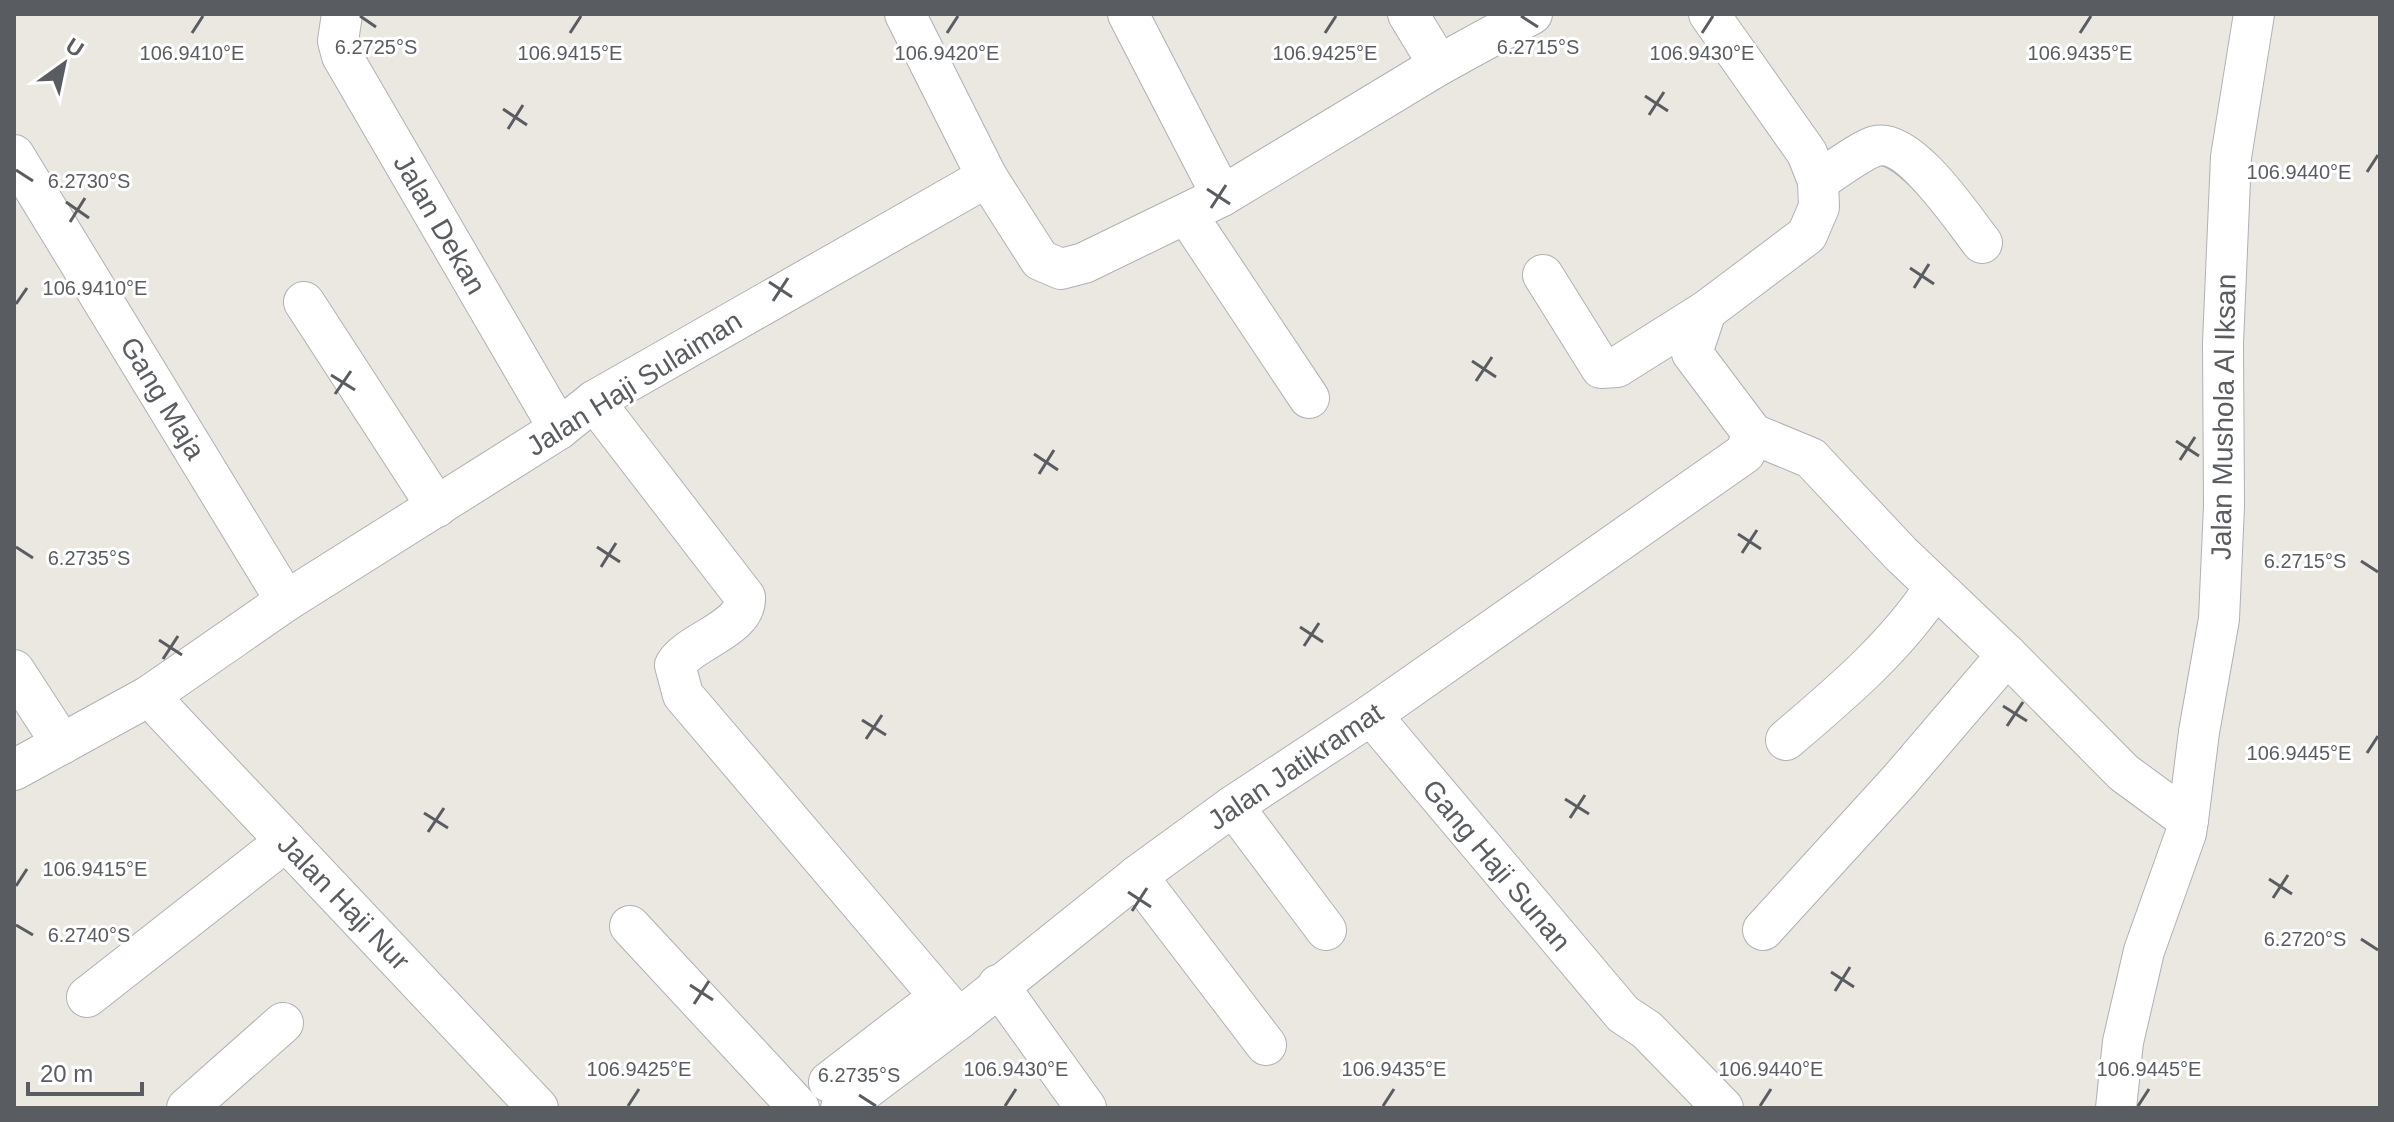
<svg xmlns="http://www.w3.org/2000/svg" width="2394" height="1122" font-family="Arial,sans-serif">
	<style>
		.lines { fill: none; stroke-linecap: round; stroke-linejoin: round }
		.minor-casing { stroke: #aeb1b5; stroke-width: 42 }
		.minor { stroke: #fff; stroke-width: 40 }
		.ticks { fill: none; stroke: #595c60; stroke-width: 3 }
		.labels { text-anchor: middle; stroke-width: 6; stroke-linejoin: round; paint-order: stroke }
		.street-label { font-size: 28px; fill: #595c60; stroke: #fff }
		.ticks-label { font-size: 20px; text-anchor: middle; fill: #595c60; stroke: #fff; stroke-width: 6; stroke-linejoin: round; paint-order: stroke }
	</style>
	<rect width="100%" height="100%" fill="#eae8e1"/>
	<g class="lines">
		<defs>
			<g id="minor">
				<polyline points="342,14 338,41 342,56 559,429"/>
				<polyline points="905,14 987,177 1040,260 1061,269 1084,263 1222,196 1439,65 1532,14"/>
				<polyline points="1128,14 1222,196"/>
				<polyline points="1408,14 1439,65"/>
				<polyline points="1709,14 1807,153 1818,181 1819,207 1807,235 1706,311 1692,353 1753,434 1811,458 1901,554 2007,655 2124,773 2188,820 2186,833 2144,951 2123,1042 2116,1108"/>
				<polyline points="14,155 286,601"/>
				<path d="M1818 181C1831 173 1863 149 1876 146 1910 138 1963 219 1982 243"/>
				<polyline points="1187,215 1309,398"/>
				<polyline points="1543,275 1601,368 1617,367 1706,311"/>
				<polyline points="304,302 437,507"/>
				<path d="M594 401 745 597C747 629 689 641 675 665L683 695 959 1019"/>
				<polyline points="14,670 62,744"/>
				<polyline points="149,696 538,1108"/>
				<polyline points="1371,715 1623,1014 1647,1030 1723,1108"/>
				<path d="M1786 740C1840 694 1896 647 1935 587"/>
				<polyline points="14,770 149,696 286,601 559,429 594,401 987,177"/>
				<polyline points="1233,806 1326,930"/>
				<polyline points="2188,820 2199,732 2219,619 2224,506 2223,343 2231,157 2254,14"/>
				<polyline points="1137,876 1266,1045"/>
				<polyline points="630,926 799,1108"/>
				<polyline points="1763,930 1899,781 2007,655"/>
				<polyline points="998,985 1086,1108"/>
				<polyline points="87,997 286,841"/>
				<polyline points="829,1082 921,1011"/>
				<polyline points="187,1108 283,1023"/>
				<polyline points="841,1108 959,1019 1137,876 1233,806 1371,715 1745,453 1753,434"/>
			</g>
		</defs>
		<!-- minor casing -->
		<use href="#minor" class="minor-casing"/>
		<!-- minor -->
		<use href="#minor" class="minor"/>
	</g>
	<!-- ticks -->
	<path class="ticks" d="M360 16 376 27M1521 16 1538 27M192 33 203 16M570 33 581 16M947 33 958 16M1325 33 1336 16M1702 33 1713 16M2080 33 2091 16M1645 96 1668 111M503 109 527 125M1649 115 1664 92M508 129 523 105M16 170 33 181M2367 172 2378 155M1207 189 1230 204M66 202 89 218M1211 208 1226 185M70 222 85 198M1910 268 1934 284M769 282 792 297M1914 288 1929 264M773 301 788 278M16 304 27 288M1472 361 1496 377M331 375 355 390M1476 381 1492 357M335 394 351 371M2176 441 2199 456M1034 454 1058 470M2180 460 2195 437M1039 474 1054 450M1738 534 1761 549M16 547 33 558M597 547 620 562M1742 553 1757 530M2361 561 2378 572M601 567 616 543M1300 627 1323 642M159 640 182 655M1304 646 1319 623M163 659 178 636M2003 706 2027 721M862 720 886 735M2007 726 2023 702M866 739 882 715M2367 753 2378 736M1565 799 1589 814M424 813 448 828M1570 818 1585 795M428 832 444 808M2269 879 2292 894M16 886 27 869M1128 892 1151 907M2273 898 2288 875M1132 911 1147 888M16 925 33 935M2361 939 2378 950M1831 972 1854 987M690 985 713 1000M1835 991 1850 967M694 1004 709 981M859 1095 876 1106M628 1106 639 1089M1005 1106 1016 1089M1383 1106 1394 1089M1760 1106 1771 1089M2138 1106 2149 1089"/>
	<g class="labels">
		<!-- street labels -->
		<g class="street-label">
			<text transform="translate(440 224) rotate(60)" y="10">Jalan Dekan</text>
			<text transform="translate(634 383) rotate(-32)" y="10">Jalan Haji Sulaiman</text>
			<text transform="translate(163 398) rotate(59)" y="10">Gang Maja</text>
			<text transform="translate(2223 417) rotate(-89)" y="10">Jalan Mushola Al Iksan</text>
			<text transform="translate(1295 766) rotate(-34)" y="10">Jalan Jatikramat</text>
			<text transform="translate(1497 865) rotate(50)" y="10">Gang Haji Sunan</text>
			<text transform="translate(344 902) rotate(46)" y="10">Jalan Haji Nur</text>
		</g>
	</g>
	<g class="ticks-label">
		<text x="376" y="54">6.2725°S</text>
		<text x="1538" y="54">6.2715°S</text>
		<text x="192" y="60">106.9410°E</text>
		<text x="1702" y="60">106.9430°E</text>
		<text x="2080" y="60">106.9435°E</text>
		<text x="570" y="60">106.9415°E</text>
		<text x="947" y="60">106.9420°E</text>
		<text x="1325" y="60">106.9425°E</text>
		<text x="2299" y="179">106.9440°E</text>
		<text x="89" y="188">6.2730°S</text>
		<text x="95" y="295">106.9410°E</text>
		<text x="89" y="565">6.2735°S</text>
		<text x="2305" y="568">6.2715°S</text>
		<text x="2299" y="760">106.9445°E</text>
		<text x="95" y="876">106.9415°E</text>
		<text x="89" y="942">6.2740°S</text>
		<text x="2305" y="946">6.2720°S</text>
		<text x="639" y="1076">106.9425°E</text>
		<text x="1016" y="1076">106.9430°E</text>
		<text x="1394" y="1076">106.9435°E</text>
		<text x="1771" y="1076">106.9440°E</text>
		<text x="2149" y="1076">106.9445°E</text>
		<text x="859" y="1082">6.2735°S</text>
	</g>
	<!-- border -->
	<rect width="2394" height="1122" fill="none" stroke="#595c60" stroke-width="32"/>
	<!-- north arrow -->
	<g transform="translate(64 64) rotate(33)" stroke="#ffffff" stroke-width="6" paint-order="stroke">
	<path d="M0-6L14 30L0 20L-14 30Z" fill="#595c60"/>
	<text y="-12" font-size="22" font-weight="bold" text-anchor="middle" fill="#595c60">U</text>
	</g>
	<!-- scale -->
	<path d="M28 1082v12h114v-12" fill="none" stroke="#595c60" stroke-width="4"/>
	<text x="40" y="1082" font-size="24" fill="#595c60" stroke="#ffffff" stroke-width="6" paint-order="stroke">20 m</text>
</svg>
